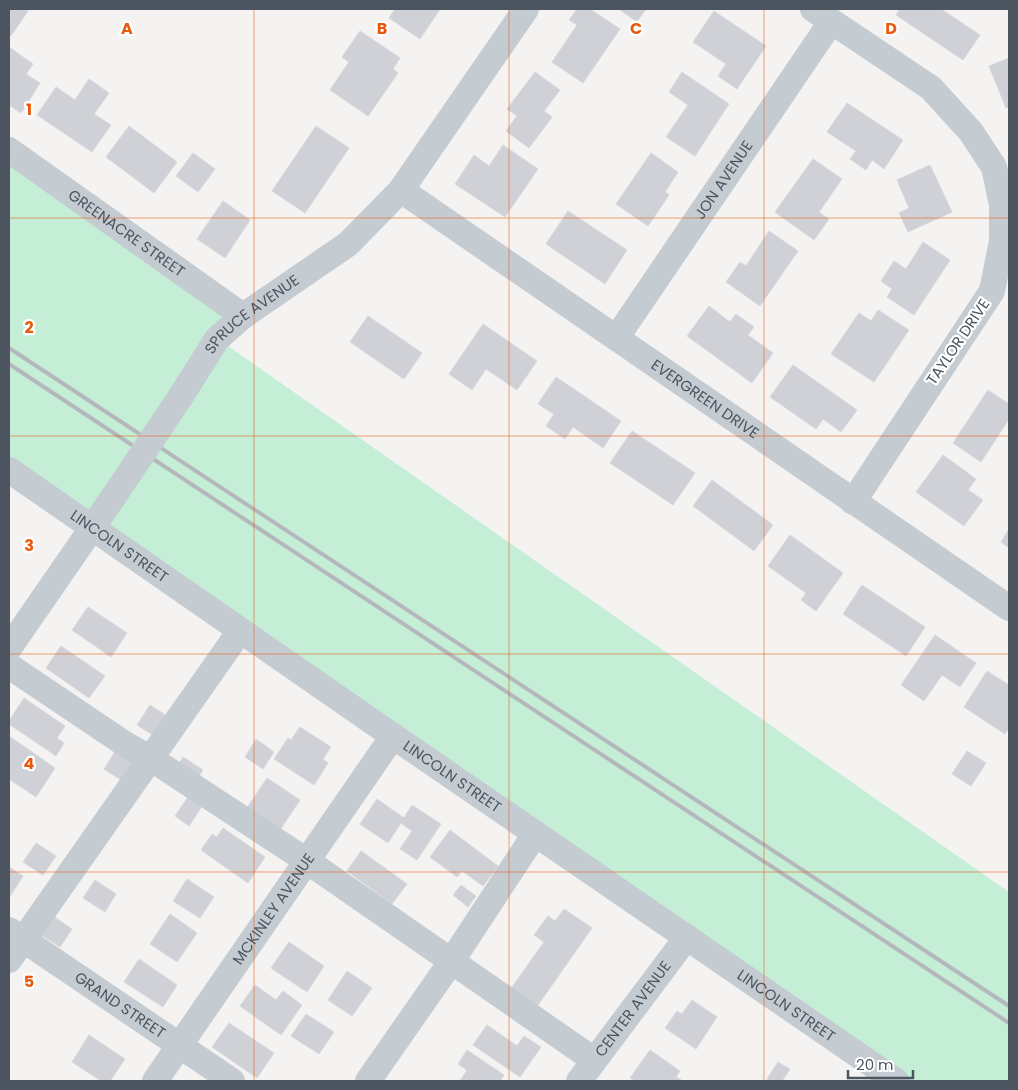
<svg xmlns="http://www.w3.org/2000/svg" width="1018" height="1090" font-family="Poppins,sans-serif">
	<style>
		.green { fill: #c5eed7 }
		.building { fill: #d0d1d6; stroke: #d7d8dd }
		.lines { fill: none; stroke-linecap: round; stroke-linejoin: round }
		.minor { stroke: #c4ccd2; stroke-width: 26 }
		.rail { stroke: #b5b7bc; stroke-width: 4 }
		.minor-bridge { stroke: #c4ccd2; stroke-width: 26 }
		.grid { fill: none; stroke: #e8590c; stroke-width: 1; stroke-opacity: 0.55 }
		.labels { text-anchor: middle; stroke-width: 4.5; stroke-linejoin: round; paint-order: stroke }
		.street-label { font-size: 15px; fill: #4b545f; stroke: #fff }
		.grid-label { font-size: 16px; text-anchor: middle; font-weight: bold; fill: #e8590c; stroke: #fff; stroke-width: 4.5; stroke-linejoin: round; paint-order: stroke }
	</style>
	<rect width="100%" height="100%" fill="#f4f3f2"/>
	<!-- green -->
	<polygon class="green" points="9,150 243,316 218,339 1009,892 1009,1081 896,1081 9,470"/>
	<!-- building -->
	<g class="building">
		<polygon points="9,9 24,9 28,11 11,36 9,34"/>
		<polygon points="395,9 440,9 420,39 389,18"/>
		<polygon points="577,9 590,9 620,29 583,83 552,62 577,25 569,20"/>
		<polygon points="619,9 646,9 637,22"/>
		<polygon points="900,9 941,9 980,35 963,60 896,15"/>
		<polygon points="714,11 766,46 737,89 718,76 726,64 693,42"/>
		<polygon points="360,31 400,58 393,69 398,73 368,116 330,90 349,62 342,57"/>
		<polygon points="9,47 33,64 26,74 40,83 21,113 9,105"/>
		<polygon points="1009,58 1009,107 1006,108 989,66"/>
		<polygon points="535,72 560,90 544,111 552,117 529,148 506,131 517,116 507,109"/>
		<polygon points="682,72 729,104 695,156 666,137 688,105 669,92"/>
		<polygon points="89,79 109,93 94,114 111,125 92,152 37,115 56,87 75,100"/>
		<polygon points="847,103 903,140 884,169 872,160 866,170 850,159 856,151 827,132"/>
		<polygon points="129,126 177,162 154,193 106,157"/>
		<polygon points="316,126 349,148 305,213 272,191"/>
		<polygon points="503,145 538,169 505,217 455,184 474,155 489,166"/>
		<polygon points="193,153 215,169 198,192 176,176"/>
		<polygon points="651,153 678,172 665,192 669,195 648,226 616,204"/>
		<polygon points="813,159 842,179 819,212 829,219 814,240 775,212"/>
		<polygon points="930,165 952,212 908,232 899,213 909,208 897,180"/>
		<polygon points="223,201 250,220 225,258 197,239"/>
		<polygon points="568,211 627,250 605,284 546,244"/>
		<polygon points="769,231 798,251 760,306 726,282 740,262 746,266"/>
		<polygon points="923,242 950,260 914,315 887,297 892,289 881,281 894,261 906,269"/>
		<polygon points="709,306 730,322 736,314 754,327 748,335 773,353 752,383 687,336"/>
		<polygon points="878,310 909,330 874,382 831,354 859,313 871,321"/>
		<polygon points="368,316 422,353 404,379 350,342"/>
		<polygon points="483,324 537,361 517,390 486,369 472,390 449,374"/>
		<polygon points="793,365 857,410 841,432 823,419 816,429 770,397"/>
		<polygon points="556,377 621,421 603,448 573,427 565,439 546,426 554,414 538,404"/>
		<polygon points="988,390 1009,404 1009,419 981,462 953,443"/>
		<polygon points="632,431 695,473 673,505 610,463"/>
		<polygon points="943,455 976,479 968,490 983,500 964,526 916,492"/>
		<polygon points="712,480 773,525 754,551 693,506"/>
		<polygon points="1009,529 1009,548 1001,542"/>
		<polygon points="790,535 843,573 816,611 801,600 806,593 768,566"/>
		<polygon points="862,585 925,627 906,656 843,614"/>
		<polygon points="88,607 127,633 111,657 72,630"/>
		<polygon points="935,635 976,663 960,687 942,675 924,701 901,685"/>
		<polygon points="61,646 105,676 89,698 46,668"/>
		<polygon points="987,671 1009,685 1009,728 1005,734 964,707"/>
		<polygon points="24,698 65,726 57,738 64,743 56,756 9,724 9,721"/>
		<polygon points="150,705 167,716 154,736 137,725"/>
		<polygon points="300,727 331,747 323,759 328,763 314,785 274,759 288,738 291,740"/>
		<polygon points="9,736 55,768 36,797 9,779"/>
		<polygon points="256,739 274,752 263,769 245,757"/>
		<polygon points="116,750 136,763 124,782 104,769"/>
		<polygon points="967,751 986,763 971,786 952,774"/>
		<polygon points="183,757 203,770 196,781 176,768"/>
		<polygon points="267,778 300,800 280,830 247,808"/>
		<polygon points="188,797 202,806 189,826 175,816"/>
		<polygon points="377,799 404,818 412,805 441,824 417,860 400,849 412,831 401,823 388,843 360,824"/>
		<polygon points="223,828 265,857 248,883 201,850 212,834 217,837"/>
		<polygon points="450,830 498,866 483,886 462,871 457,877 430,857"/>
		<polygon points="36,843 56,856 43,875 23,862"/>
		<polygon points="361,851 407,884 392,904 347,871"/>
		<polygon points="9,867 23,876 9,898"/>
		<polygon points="187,879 214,897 200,918 173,901"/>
		<polygon points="95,880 116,894 105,912 83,898"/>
		<polygon points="461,885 476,896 468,907 453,895"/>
		<polygon points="564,909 592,928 536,1008 510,990 544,942 534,935 548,916 555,921"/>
		<polygon points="170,914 197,933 177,962 150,944"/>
		<polygon points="53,916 72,929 60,947 41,935"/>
		<polygon points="289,942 324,966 307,992 271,968"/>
		<polygon points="139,959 177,985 163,1007 124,982"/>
		<polygon points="347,971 372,988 352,1016 328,1000"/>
		<polygon points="255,985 276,1000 283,991 302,1005 281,1035 240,1006"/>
		<polygon points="692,1000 717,1017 696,1049 665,1028 677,1011 682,1014"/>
		<polygon points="306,1014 334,1032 319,1054 291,1036"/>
		<polygon points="229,1023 274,1053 257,1078 212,1047"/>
		<polygon points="487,1025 517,1046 524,1036 541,1047 520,1077 473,1045"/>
		<polygon points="89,1035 125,1059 110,1081 101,1081 72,1062"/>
		<polygon points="467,1050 504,1075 500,1081 460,1081 467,1070 458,1064"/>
		<polygon points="650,1050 680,1071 676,1077 683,1081 635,1081 630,1078"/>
		<polygon points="778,1062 790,1069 782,1081 770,1081 767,1079"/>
	</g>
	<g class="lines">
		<!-- minor -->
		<g class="minor">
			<polyline points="813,9 931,88 971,132 994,167 1002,205 1002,241 992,291 853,502"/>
			<path id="s1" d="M9 150 243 316"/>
			<path id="s2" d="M401 190 1009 608"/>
			<path id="s3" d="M617 337 831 22"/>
			<path id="s4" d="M181 396 217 339 243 316 348 244 401 190 526 9"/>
			<path id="s5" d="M9 470 393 736 896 1081"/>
			<polyline points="9,648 112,499"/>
			<polyline points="9,666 125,744 150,758 307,861 594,1060"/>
			<path id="s6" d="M9 930 232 1081"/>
			<polyline points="9,960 240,631"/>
			<path id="s7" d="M155 1081 393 736"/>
			<polyline points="368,1081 451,962 535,834"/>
			<path id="s8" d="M579 1081 687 937"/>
		</g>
		<!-- rail -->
		<g class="rail">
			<polyline points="9,348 1009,1006"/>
			<polyline points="9,364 1009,1023"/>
		</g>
		<!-- minor-bridge -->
		<polyline class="minor-bridge" points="112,499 181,396"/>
	</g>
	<!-- grid -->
	<path class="grid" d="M254 9V1081M509 9V1081M764 9V1081M9 218H1009M9 436H1009M9 654H1009M9 872H1009"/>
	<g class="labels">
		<!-- street labels -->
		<g class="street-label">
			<text dy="5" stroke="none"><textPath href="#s3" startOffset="190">JON AVENUE</textPath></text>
			<text dy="5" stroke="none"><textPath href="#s1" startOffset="144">GREENACRE STREET</textPath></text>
			<text dy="5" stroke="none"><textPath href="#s4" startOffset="110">SPRUCE AVENUE</textPath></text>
			<text transform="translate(958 342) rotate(-56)" y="5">TAYLOR DRIVE</text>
			<text dy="5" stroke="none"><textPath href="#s2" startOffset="369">EVERGREEN DRIVE</textPath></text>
			<text dy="5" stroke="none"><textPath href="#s5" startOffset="134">LINCOLN STREET</textPath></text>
			<text dy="5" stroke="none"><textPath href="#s5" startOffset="539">LINCOLN STREET</textPath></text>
			<text dy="5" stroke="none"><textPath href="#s7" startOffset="209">MCKINLEY AVENUE</textPath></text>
			<text dy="5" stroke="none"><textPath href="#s6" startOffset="134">GRAND STREET</textPath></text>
			<text dy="5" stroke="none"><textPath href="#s5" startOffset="944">LINCOLN STREET</textPath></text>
			<text dy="5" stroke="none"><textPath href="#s8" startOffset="90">CENTER AVENUE</textPath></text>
		</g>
	</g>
	<g class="grid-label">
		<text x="127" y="34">A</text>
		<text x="382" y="34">B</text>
		<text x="636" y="34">C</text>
		<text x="891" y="34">D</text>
		<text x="29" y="115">1</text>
		<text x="29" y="333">2</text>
		<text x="29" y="551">3</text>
		<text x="29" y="769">4</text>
		<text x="29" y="987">5</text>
	</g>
	<!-- border -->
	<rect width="1018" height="1090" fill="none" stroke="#4b545f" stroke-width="20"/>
	<!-- scale -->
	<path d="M848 1070v8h65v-8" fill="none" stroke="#4b545f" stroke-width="2.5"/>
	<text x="856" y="1070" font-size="15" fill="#4b545f" stroke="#ffffff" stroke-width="4" paint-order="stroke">20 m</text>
</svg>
